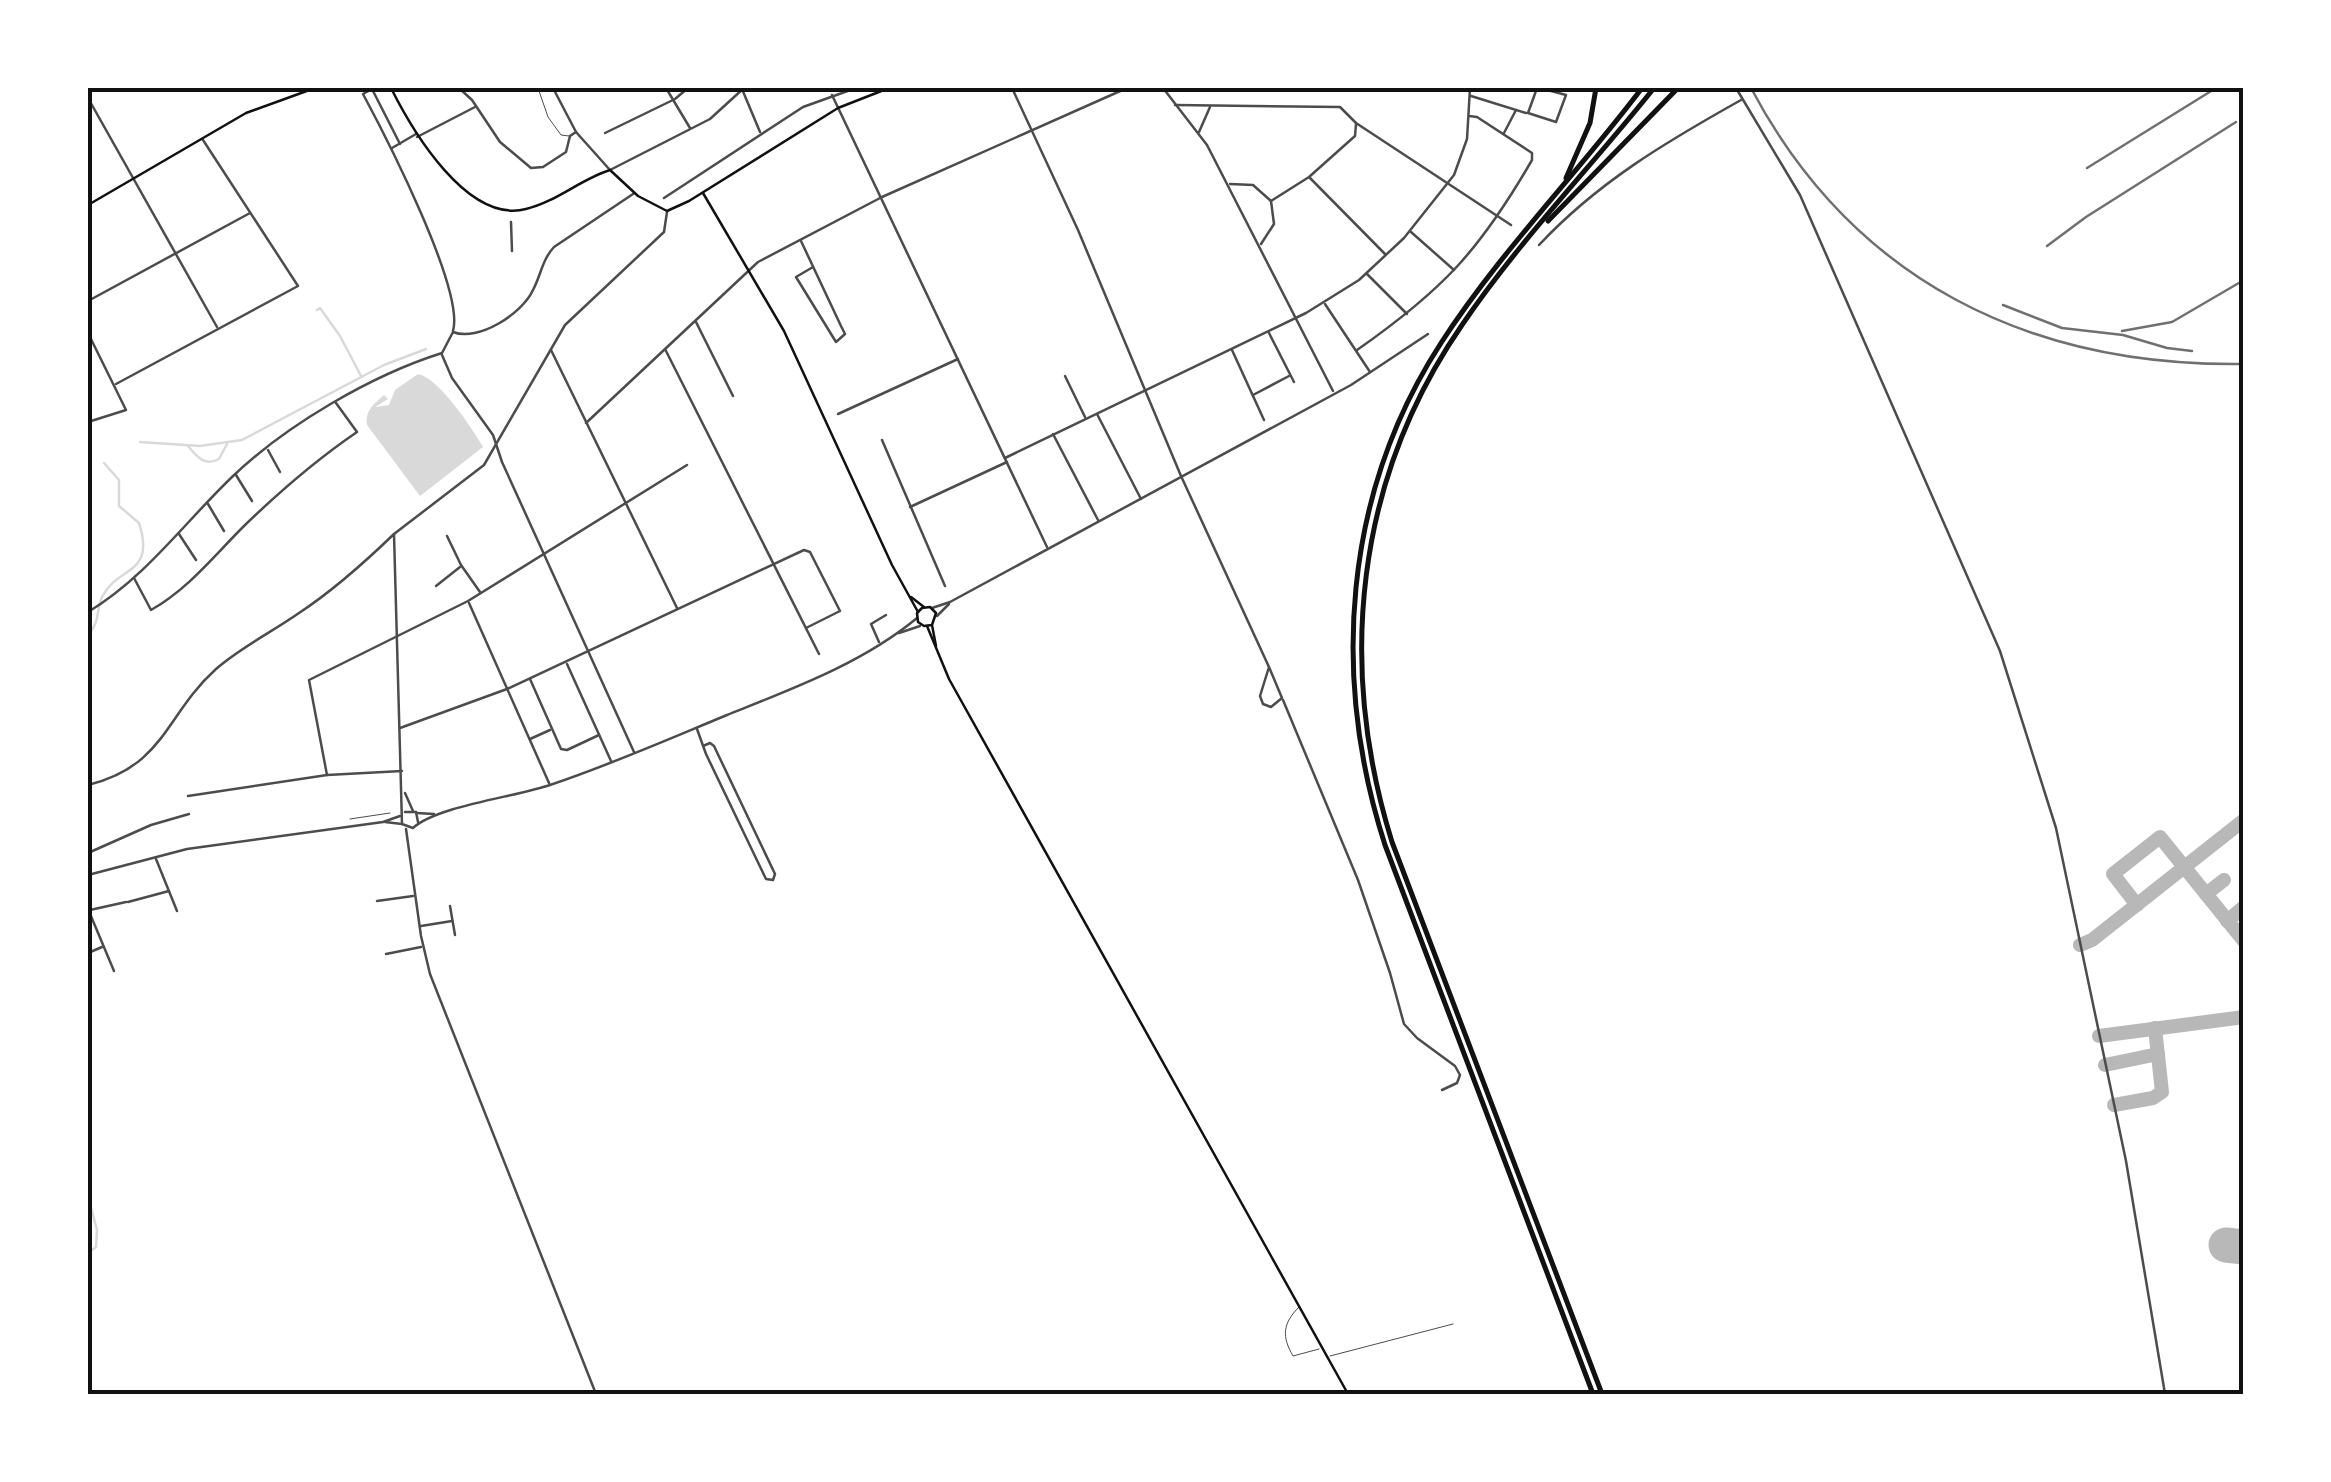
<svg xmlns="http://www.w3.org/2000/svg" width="2331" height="1482" font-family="Georgia,serif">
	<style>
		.water { fill: #d9d9d9 }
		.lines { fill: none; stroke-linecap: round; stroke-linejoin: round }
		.stream { stroke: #d9d9d9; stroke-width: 2.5 }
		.taxiway { stroke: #b8b8b8; stroke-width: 14 }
		.runway { stroke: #b8b8b8; stroke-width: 35 }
		.service { stroke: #4c4c4c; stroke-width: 1 }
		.minor { stroke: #4c4c4c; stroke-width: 2.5 }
		.tertiary { stroke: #4c4c4c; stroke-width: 2.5 }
		.secondary { stroke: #111; stroke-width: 2.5 }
		.motorway { stroke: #111; stroke-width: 5 }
		.rail { stroke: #707070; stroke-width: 2.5 }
		.neatline { fill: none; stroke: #111; stroke-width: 4 }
	</style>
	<rect width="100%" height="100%" fill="#fff"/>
	<!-- water -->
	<path class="water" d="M418 374C439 378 472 428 483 447L420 496 367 425C365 410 374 404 384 395L388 399 375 407 389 405 395 390Z"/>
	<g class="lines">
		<!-- stream -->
		<g class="stream">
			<polyline points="317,310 320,308 340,336 361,376"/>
			<polyline points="140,442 200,446 242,440 384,365 426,349"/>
			<path d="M187 445C197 456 203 467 219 459L227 444"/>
			<path d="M88 634C100 624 96 610 102 597 118 565 156 576 139 523L119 506V480L104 463"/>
			<polyline points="88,1196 97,1230 96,1247 88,1253"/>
		</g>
		<!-- taxiway -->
		<g class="taxiway">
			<polyline points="2206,894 2224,880"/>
			<polyline points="2137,905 2113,874 2160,837 2244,941"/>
			<polyline points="2227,921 2244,907"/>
			<polyline points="2080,945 2092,940 2244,820"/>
			<polyline points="2099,1036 2244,1017"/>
			<polyline points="2105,1065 2158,1054"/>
			<polyline points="2114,1105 2153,1098 2162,1092 2155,1028"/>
		</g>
		<!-- runway -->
		<polyline class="runway" points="2226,1245 2244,1247"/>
		<!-- service -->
		<g class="service">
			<polyline points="538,88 548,117 561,135 569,136"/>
			<polyline points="350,819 390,813"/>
			<path d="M1299 1307C1282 1324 1282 1337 1293 1356L1319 1349"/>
			<polyline points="1330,1356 1453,1324"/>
		</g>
		<!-- minor -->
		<g class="minor">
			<polyline points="459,88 472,100 500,142 531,168 543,167 566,152 570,136 576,132"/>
			<polyline points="553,88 576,132 610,170 710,119 744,88"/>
			<polyline points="666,88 690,128"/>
			<polyline points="1012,88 1078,230 1181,476 1269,667 1282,698 1271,707 1263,704 1260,696 1269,667"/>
			<polyline points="1163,88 1207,145 1333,391"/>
			<polyline points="1537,88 1528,113 1556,122 1566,95 1540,88"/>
			<polyline points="1736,88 1800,195 2000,651 2056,828 2126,1161 2165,1394"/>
			<polyline points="742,89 760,132"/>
			<polyline points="832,95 1047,547"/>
			<polyline points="1471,96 1526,113"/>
			<polyline points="88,98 217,327"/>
			<polyline points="1175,105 1340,107 1356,123 1511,225"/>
			<polyline points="1199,132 1210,107"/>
			<polyline points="605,133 675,99 688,88"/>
			<polyline points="1504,133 1516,110"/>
			<polyline points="417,137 475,107"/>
			<path d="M400 144 372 89 363 94C385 135 465 290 453 331"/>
			<polyline points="392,148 416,134"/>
			<polyline points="1310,178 1385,254"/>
			<polyline points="1230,184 1253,185 1271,201 1274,224 1261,244"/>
			<polyline points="664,198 803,107 856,88"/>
			<polyline points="1271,201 1309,177 1355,136 1356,124"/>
			<polyline points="511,222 512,251"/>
			<polyline points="1411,232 1454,270"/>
			<polyline points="801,241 841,326 845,334 836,342 796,277 813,267"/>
			<path d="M1539 245C1598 182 1666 142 1741 100"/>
			<polyline points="1367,274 1407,314"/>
			<polyline points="88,301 250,213"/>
			<polyline points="1325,304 1370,372"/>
			<polyline points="696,322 733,396"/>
			<polyline points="88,333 126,410 88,422"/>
			<polyline points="1269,333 1294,382"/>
			<polyline points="665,349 819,654"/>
			<polyline points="551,350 677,608"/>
			<polyline points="1232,350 1264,420"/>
			<path d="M1357 350C1443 290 1480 250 1532 160V153L1477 117 1469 116"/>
			<polyline points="442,355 452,378 493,435 502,462 634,752"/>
			<polyline points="1065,376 1085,417"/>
			<polyline points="116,384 298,286 203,140"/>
			<polyline points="1253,395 1289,376"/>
			<polyline points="838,414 958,359"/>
			<polyline points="1097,414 1141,499"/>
			<polyline points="586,423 758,262 882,197 1127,88"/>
			<polyline points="1053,434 1098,520"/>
			<polyline points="882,440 945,586"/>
			<polyline points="268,450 280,472"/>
			<polyline points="1005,458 1306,313 1359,280 1404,238 1454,175 1467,139 1470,88"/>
			<polyline points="236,475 252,501"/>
			<polyline points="208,504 224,531"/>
			<polyline points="910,507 1007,462"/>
			<polyline points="179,534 196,560"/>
			<polyline points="447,536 461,565 480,592"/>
			<path d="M134 578 151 610C188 589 213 557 243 527 279 492 316 460 357 432L336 403"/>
			<polyline points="436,586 460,567"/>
			<polyline points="469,603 549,783"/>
			<polyline points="932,608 950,602 1351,385 1428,334"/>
			<path d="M88 612C145 578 185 522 232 477 286 425 372 375 442 353L453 332C478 342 522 314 533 290 541 275 542 260 554 247L633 194"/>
			<polyline points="937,616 949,604"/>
			<polyline points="879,642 871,624 886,615"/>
			<polyline points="567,664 611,761"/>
			<polyline points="530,679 561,749 567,750 599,735"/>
			<polyline points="1283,700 1358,880 1390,973 1404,1024 1417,1038 1455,1066 1460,1075 1457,1083 1442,1090"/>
			<polyline points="400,728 507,689 804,550 810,552 840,611 806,628"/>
			<polyline points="697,729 706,754 766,879 773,880 775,874 714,746 710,743 703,746"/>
			<polyline points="530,739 550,730"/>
			<polyline points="327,775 309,680 468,601 687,465"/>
			<path d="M88 785C165 766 165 715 216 669 241 647 272 632 299 613 334 590 364 563 394 534"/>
			<polyline points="188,796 327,775 402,771"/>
			<polyline points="88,853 151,825 189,814"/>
			<polyline points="156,859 177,911"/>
			<polyline points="377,901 413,896"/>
			<polyline points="128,902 169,891"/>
			<polyline points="450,906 455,935"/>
			<polyline points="88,909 114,971"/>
			<polyline points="90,910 126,902"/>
			<polyline points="421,926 452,921"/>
			<polyline points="88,953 102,947"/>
			<polyline points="386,954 421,947"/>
		</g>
		<!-- tertiary -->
		<g class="tertiary">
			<path d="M667 212 664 232 565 325 484 465 394 534 402 824 413 828C437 806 515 797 550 785 610 765 669 739 727 715 792 689 863 663 917 618"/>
			<polyline points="899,633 920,626"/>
			<polyline points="405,793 413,811"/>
			<polyline points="405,812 416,812 418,822"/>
			<polyline points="417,813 434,814"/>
			<polyline points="385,822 402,824"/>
			<polyline points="406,829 421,936 430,974 596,1394"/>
			<polyline points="88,875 187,849 383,822 400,816"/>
		</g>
		<!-- secondary -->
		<g class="secondary">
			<path d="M391 88C412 130 467 224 526 209 556 202 581 179 610 170L638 196 667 211 689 201 838 108 889 88"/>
			<polyline points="703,193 784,331 892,565 918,612"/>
			<polyline points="88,205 246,113 315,88"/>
			<polyline points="911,597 924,607"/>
			<polyline points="932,625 924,626 918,622 917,613 922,608 930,607 936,613 932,625 936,646"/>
			<polyline points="927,626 949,679 1348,1394"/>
		</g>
		<!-- motorway -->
		<g class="motorway">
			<polyline points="1566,178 1590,123 1596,88"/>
			<polyline points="1548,221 1678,88"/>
			<path d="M1593 1394 1385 845C1331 677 1343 494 1441 343 1500 252 1577 174 1642 88"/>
			<path d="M1602 1394 1392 842C1337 665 1355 480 1462 325 1519 241 1591 167 1654 88"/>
		</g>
		<!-- rail -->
		<g class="rail">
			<path d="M1751 88C1853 281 2030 367 2244 364"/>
			<polyline points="2087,168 2216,88"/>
			<polyline points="2047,246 2086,217 2236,122"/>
			<polyline points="2003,305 2062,328 2123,335 2167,348 2192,351"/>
			<polyline points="2122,331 2172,322 2244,280"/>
		</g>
	</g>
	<!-- border -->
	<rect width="2331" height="1482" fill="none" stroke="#ffffff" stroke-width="180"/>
	<rect x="90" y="90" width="2151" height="1302" class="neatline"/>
</svg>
